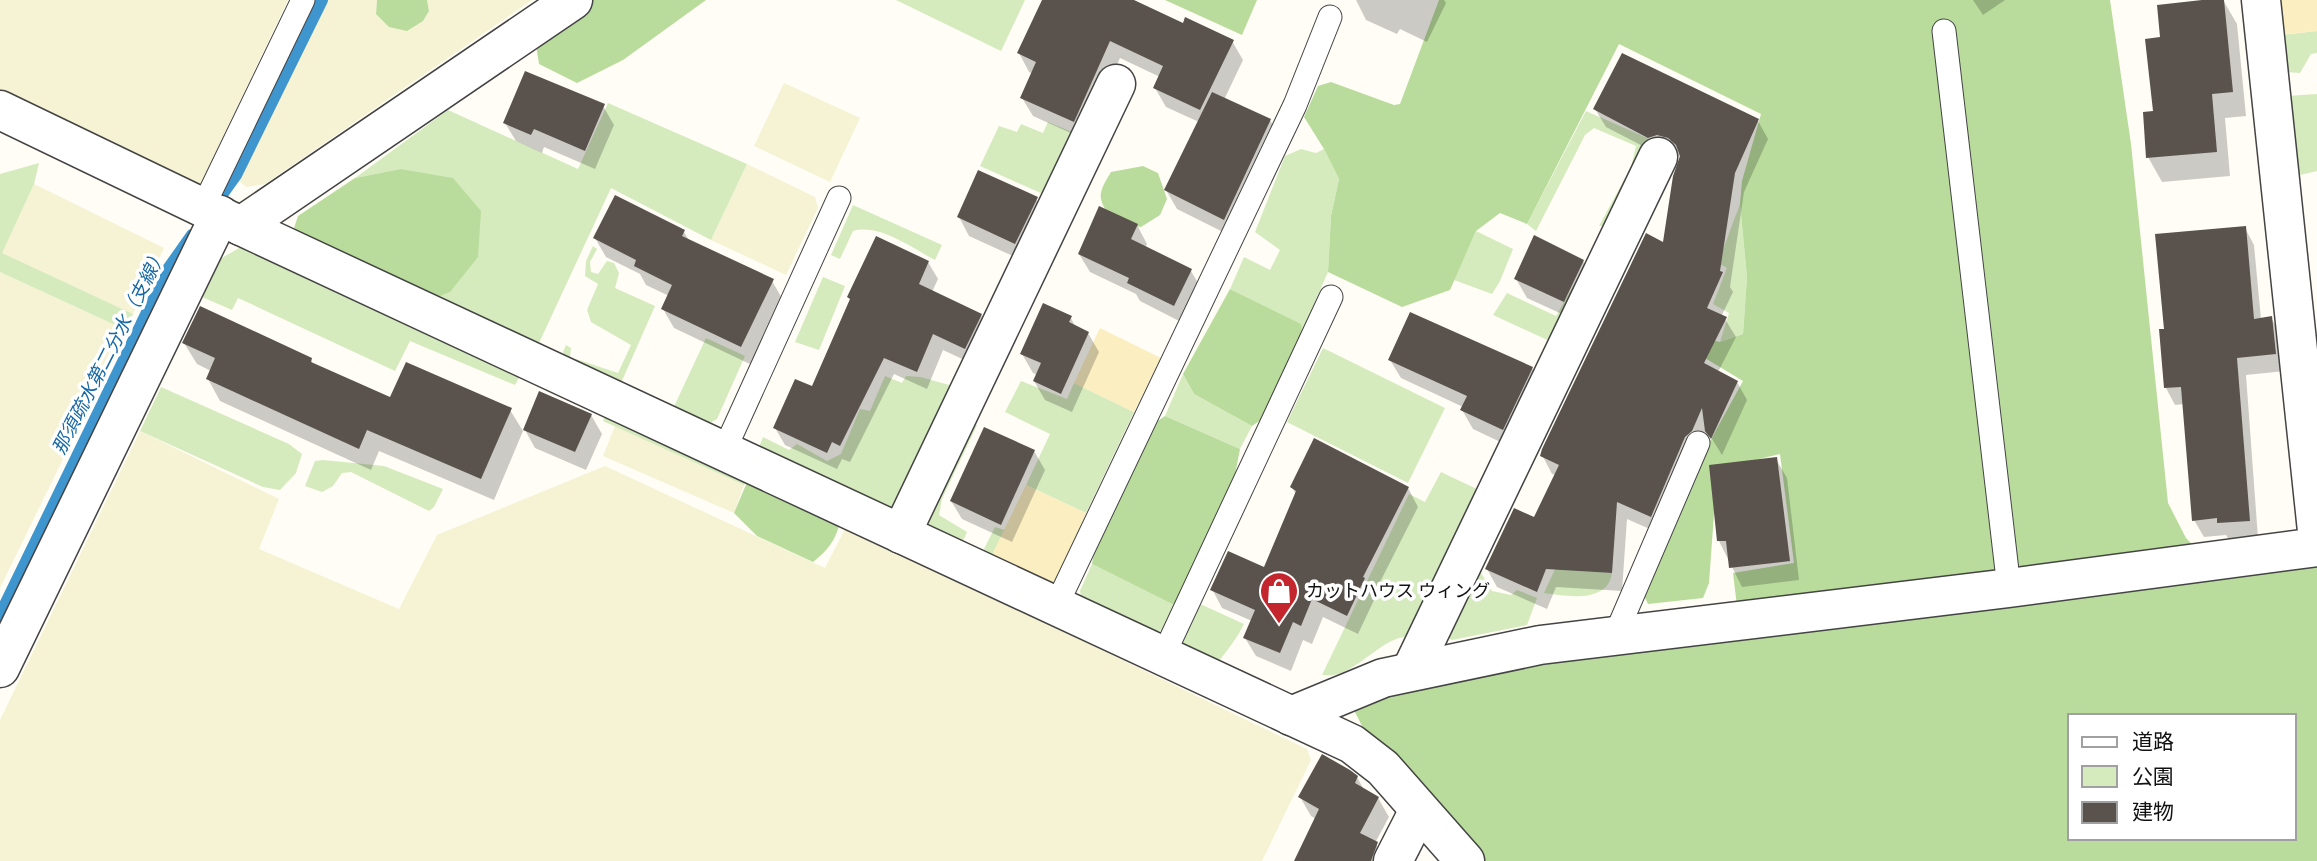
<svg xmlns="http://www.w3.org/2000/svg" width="2317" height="861" font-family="'IBM Plex Serif','Noto Sans JP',serif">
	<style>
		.farmland { fill: #f6f3d4 }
		.green { fill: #d5ebbd }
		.forest { fill: #b9dc9c; fill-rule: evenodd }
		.sand { fill: #fbeec1 }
		.shadow { fill: #0003 }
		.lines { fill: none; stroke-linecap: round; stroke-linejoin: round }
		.stream { stroke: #3f96cf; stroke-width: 12 }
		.building { fill: #5a524d }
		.service-casing { stroke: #444; stroke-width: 25 }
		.minor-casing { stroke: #444; stroke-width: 41 }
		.tertiary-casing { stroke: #444; stroke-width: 41 }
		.service { stroke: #fff; stroke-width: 23 }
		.minor { stroke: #fff; stroke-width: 38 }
		.tertiary { stroke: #fff; stroke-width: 38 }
		.labels { text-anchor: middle; stroke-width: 7; stroke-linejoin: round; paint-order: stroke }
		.poi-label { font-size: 18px; fill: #111; stroke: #fff; text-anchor: start }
		.water-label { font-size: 19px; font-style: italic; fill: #1768a6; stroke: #fff }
	</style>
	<rect width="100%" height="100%" fill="#fffdf5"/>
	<!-- farmland -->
	<g class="farmland">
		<polygon points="0,0 288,0 199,187 0,98"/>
		<polygon points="328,0 377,0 376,14 423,21 429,11 427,0 532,0 265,184 246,187 238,180"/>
		<polygon points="784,83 860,118 830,182 754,146"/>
		<polygon points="747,164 815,197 818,208 786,275 711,240"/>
		<polygon points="34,184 164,248 133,314 1,253"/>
		<polygon points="0,272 126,330 0,588"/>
		<polygon points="615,426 744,485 734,513 603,456"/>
		<polygon points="140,431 279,499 259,549 399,609 437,535 605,466 825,568 846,527 1307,749 1311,760 1262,861 0,861 0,720"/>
	</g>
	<!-- green -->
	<g class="green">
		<polygon points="896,0 1025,0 1001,51"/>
		<polygon points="2317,31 2317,53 2311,54 2300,73 2285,72 2281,35"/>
		<polygon points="2317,94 2317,171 2296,176 2287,96"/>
		<polygon points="608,103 747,164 711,240 611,188 539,343 435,298 400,169 355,178 448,110 578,169"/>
		<polygon points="1586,111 1656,142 1610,225 1599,226 1631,167 1636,146 1594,128 1585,135 1536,231 1527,224"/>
		<polygon points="1048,122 1072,132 1043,194 980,166 999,126 1017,132 1021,124 1043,133"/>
		<polygon points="1301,149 1316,153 1324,149 1339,179 1331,216 1328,272 1302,331 1300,324 1230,289 1244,257 1270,270 1280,250 1255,232 1285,156"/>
		<polygon points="39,163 34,184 2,253 133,314 126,330 0,272 0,174"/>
		<polygon points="1740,204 1747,277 1743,334 1720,342 1729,313 1713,304 1727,268 1718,263"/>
		<path d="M853 205 942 245 935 260C912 248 879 223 853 231L840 259 831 255Z"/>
		<polygon points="1476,231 1513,249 1500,281 1492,294 1454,280"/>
		<polygon points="246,244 523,370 515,385 410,341 395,371 238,298 232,310 202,297 220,259"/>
		<polygon points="593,246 597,249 590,262 591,272 598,274 607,261 614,263 619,273 615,288 655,306 621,383 565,359 563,352 566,345 571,348 570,357 618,373 631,345 591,322 587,310 598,284 585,276 586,261"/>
		<polygon points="1586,264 1554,343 1493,315 1507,293 1556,316"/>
		<polygon points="823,277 845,286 819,350 795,342"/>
		<polygon points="706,338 745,356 717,419 703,427 671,413"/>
		<polygon points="1323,348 1445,408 1408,483 1287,422"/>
		<polygon points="1183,374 1194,394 1252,426 1240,449 1165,416"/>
		<polygon points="885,376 902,383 906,376 920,377 953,386 900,506 887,513 759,447 763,437 789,450 797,444 827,461 841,454 860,409 870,411"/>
		<polygon points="1021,381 1067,399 1074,383 1134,412 1086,513 1026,485 1050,434 1005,412"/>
		<polygon points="161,387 289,444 302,454 296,473 280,490 263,487 140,431"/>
		<polygon points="606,414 748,480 744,485 603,421"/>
		<polygon points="968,421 977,425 942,499 939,515 967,532 963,541 982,553 995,527 1005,530 989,561 929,534 923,520"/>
		<polygon points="323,460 384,466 443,489 434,507 429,511 351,472 342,473 333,486 322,492 305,486 315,461"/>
		<path d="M1441 472 1481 491 1416 636C1411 637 1404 636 1399 638 1373 646 1350 680 1322 675L1409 494 1425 502Z"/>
		<path d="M1580 515 1579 571 1612 573C1608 604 1565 596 1544 593Z"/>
		<polygon points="1489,552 1481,573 1492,591 1511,595 1517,590 1537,598 1527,625 1452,640 1446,636"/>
		<polygon points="1092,564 1174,605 1162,630 1144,635 1082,603 1080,591"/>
		<path d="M1198 603 1244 624C1236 641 1225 652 1215 667L1179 652 1189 620Z"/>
	</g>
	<!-- forest -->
	<g class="forest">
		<polygon points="377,0 427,0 429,11 423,21 407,31 389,27 376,14"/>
		<polygon points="591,0 706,0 623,60 577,83 539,64 535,38"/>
		<polygon points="1165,0 1257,0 1242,35"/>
		<path d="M1439 0H2110L2131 144 2168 503 2186 538 2217 571 2317 559V861H1478L1369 740 1355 712 1364 697 1412 679 1740 631 1733 573 1794 563 1780 454 1726 467 1715 500 1709 583 1703 598 1648 604 1644 596 1708 445 1743 381 1690 349 1694 336 1720 342 1743 334 1747 277 1740 204 1742 181 1761 114 1619 44 1527 224 1500 213 1476 231 1450 290 1402 307 1328 272 1331 216 1339 179 1324 149 1304 117 1318 86 1331 82 1394 105 1400 104ZM2070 716H2294V838H2070Z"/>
		<path d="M1143 166 1158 173 1167 199 1160 215 1141 227C1125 224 1105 218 1101 199 1099 190 1107 179 1111 172Z"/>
		<polygon points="400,169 453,178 481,211 478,257 450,292 435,298 306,241 294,228 298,216 355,178"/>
		<polygon points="1230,289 1301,324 1302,331 1265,417 1252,426 1194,394 1183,374"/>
		<polygon points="1165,416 1240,449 1233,485 1183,595 1174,605 1092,564 1096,539 1153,424"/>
		<path d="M748 480 840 522C836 540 827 551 813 562L757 536 734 513Z"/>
	</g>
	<!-- sand -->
	<g class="sand">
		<polygon points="2274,0 2317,0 2317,31 2278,35"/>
		<polygon points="1100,328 1161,358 1134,412 1074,383"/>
		<polygon points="1026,485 1086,513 1058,578 1049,586 989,561"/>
	</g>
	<!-- shadow -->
	<g class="shadow">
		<polygon points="1043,0 1130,0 1184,25 1232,41 1243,60 1224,100 1270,120 1280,139 1235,238 1177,209 1166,190 1199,122 1166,107 1155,88 1160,77 1120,58 1084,139 1033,116 1022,98 1033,74 1029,72 1019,53"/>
		<polygon points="1356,0 1444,0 1446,3 1427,42 1400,29 1397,34 1366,20"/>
		<polygon points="1973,0 2005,0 1983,15"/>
		<polygon points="2223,0 2237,24 2246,116 2225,118 2230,176 2162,182 2148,157 2161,39"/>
		<polygon points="603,106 614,125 595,169 544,147 542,153 516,141 505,123"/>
		<polygon points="1595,109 1758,121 1768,139 1744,192 1730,287 1733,292 1721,317 1725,319 1736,337 1718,372 1737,382 1747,400 1722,455 1709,434 1661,534 1627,519 1622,591 1556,587 1547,609 1497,587 1487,569 1535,519 1556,475 1552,474 1542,455 1664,245 1681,157 1668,153 1660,155 1606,127"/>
		<polygon points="1036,199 1047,218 1026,262 969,236 959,217"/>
		<polygon points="1137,225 1147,244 1145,248 1191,271 1202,290 1185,324 1140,301 1136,294 1090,272 1079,254"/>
		<polygon points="2245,228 2254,245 2261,319 2271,318 2281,335 2285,371 2246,375 2258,538 2229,540 2226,535 2204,537 2194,520 2184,404 2175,405 2166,388 2166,331"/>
		<polygon points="684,232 690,242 772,281 783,300 752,365 674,328 663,309 669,296 646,285 640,274 606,257 595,238"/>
		<polygon points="1583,261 1594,280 1575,320 1527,298 1516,279"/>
		<polygon points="928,262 938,279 932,292 981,315 991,333 975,365 943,350 927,389 894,374 850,462 842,459 837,469 785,445 775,428"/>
		<polygon points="1071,318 1076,328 1088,333 1099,352 1072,412 1045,400 1034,381 1037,375 1033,373 1022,354"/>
		<polygon points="184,343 311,360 313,364 391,400 510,410 523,431 494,500 379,451 371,470 220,401 208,379 211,371 197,364"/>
		<polygon points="1390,360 1532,368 1542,387 1513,448 1473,429 1462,410 1463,407 1401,378"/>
		<polygon points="591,415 602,434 586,470 535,448 525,430"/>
		<polygon points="1034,451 1045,470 1012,542 962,519 951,501"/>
		<polygon points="1776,459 1787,478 1799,580 1742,587 1719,541"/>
		<polygon points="1292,487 1408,488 1418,507 1373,596 1375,598 1358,634 1323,617 1312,644 1303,640 1291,671 1256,656 1245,638 1252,621 1222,608 1212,589 1264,569 1296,495"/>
		<polygon points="1357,777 1364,790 1378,798 1389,817 1375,843 1387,861 1296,861 1316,819 1311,816 1300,797"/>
	</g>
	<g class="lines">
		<!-- stream -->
		<g class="stream">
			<polyline points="213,207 236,175 322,0"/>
			<polyline points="0,615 168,269 192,235"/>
		</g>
	</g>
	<!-- building -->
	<g class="building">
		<polygon points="1042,0 1134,0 1183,23 1185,17 1234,40 1200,110 1153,88 1163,66 1110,41 1074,122 1020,98 1036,62 1017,53"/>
		<polygon points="2202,0 2224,0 2233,92 2212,94 2217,152 2146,158 2143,112 2153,111 2145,39 2160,37 2157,5"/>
		<polygon points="1622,53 1759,119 1735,173 1720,271 1723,272 1707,308 1727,317 1704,363 1738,381 1711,439 1705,431 1702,408 1692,431 1685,437 1651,517 1617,502 1612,573 1546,569 1537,592 1485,569 1514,508 1534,517 1559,465 1540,456 1542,449 1646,233 1663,242 1673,176 1680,156 1676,145 1668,138 1657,135 1648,138 1593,109"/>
		<polygon points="525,71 605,104 585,151 534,129 531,135 503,123"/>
		<polygon points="1212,92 1271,119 1224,220 1164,190"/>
		<polygon points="978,170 1038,197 1015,244 957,217"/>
		<polygon points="615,195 685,230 682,236 774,279 741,347 661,309 672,285 634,266 636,260 593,238"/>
		<polygon points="1099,206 1138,224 1131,239 1192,269 1174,306 1127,283 1129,278 1078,254"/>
		<polygon points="2246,226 2254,319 2272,316 2276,354 2237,358 2250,521 2217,523 2217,518 2192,521 2181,387 2164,388 2159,329 2164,329 2155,234"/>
		<polygon points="1534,235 1584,260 1564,302 1514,279"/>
		<polygon points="876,236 929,261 919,284 982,314 965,349 933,334 917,372 884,358 840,446 832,442 827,453 773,428 795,379 812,386 850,299 847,297"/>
		<polygon points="1043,303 1072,316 1069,322 1089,332 1061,394 1033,381 1041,363 1020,354"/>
		<polygon points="200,306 312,358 311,362 390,397 406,362 512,408 481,479 367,430 359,449 206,379 215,358 182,343"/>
		<polygon points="1410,312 1533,367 1503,430 1460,410 1467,396 1388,360"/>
		<polygon points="539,391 592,414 575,452 523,430"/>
		<polygon points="984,427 1035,450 1001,525 950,501"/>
		<polygon points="1314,438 1409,487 1363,577 1365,578 1347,616 1312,599 1301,626 1293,622 1280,653 1243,638 1255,610 1210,590 1228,551 1264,567 1296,491 1290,487"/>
		<polygon points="1777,457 1790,561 1729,568 1726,541 1717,541 1709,465"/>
		<polygon points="1322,754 1350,770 1358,776 1355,783 1379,797 1360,833 1378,842 1371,861 1294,861 1319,809 1298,797"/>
	</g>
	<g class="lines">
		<defs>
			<g id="service">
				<polyline points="1944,31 2009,588"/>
				<polyline points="203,207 303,0"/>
				<polyline points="724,451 839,198"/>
				<polyline points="1056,606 1295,105 1330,17"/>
				<polyline points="1615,636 1698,443"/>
				<polyline points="1163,656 1331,297"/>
			</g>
			<g id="minor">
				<polyline points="2261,0 2317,531"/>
				<polyline points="0,110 241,226 1352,744 1383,768 1465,861"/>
				<polyline points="901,534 1116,84"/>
				<polyline points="1411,671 1658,157"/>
				<polyline points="1291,716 1383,678 1540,645 2009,588 2317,547"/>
				<polyline points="1393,861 1419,810"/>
			</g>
			<g id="tertiary">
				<polyline points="241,226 573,0"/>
				<polyline points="0,668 220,215"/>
			</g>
		</defs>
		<!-- service casing -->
		<use href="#service" class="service-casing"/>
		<!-- minor casing -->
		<use href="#minor" class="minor-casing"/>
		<!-- tertiary casing -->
		<use href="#tertiary" class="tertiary-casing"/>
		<!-- service -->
		<use href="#service" class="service"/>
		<!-- minor -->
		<use href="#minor" class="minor"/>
		<!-- tertiary -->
		<use href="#tertiary" class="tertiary"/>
	</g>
	<!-- icons -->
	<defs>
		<symbol id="shop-pin" viewBox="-11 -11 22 30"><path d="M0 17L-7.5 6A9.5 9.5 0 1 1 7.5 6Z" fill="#c4262e" stroke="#fff"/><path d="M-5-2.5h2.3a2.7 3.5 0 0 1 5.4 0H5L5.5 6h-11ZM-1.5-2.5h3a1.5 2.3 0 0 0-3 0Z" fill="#fff"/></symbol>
	</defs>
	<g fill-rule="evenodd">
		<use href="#shop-pin" x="1257" y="569" width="44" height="60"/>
	</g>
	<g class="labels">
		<!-- poi labels -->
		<g class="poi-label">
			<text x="1306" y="597">カットハウス ウィング</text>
		</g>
		<!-- water labels -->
		<g class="water-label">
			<text transform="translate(109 351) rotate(-63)" y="7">那須疏水第二分水（支線）</text>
		</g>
	</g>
	<!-- legend -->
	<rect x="2068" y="714" width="228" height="126" fill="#ffffff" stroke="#a0a0a0" stroke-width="2"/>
	<rect x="2082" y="737" width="35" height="10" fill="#ffffff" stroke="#a0a0a0" stroke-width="2"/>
	<text x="2132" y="749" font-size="21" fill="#111111">道路</text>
	<rect x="2082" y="766" width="35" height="21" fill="#d5ebbd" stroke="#a0a0a0" stroke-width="2"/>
	<text x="2132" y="784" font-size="21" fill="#111111">公園</text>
	<rect x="2082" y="802" width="35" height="21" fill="#5a524d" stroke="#a0a0a0" stroke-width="2"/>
	<text x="2132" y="819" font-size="21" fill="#111111">建物</text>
</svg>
